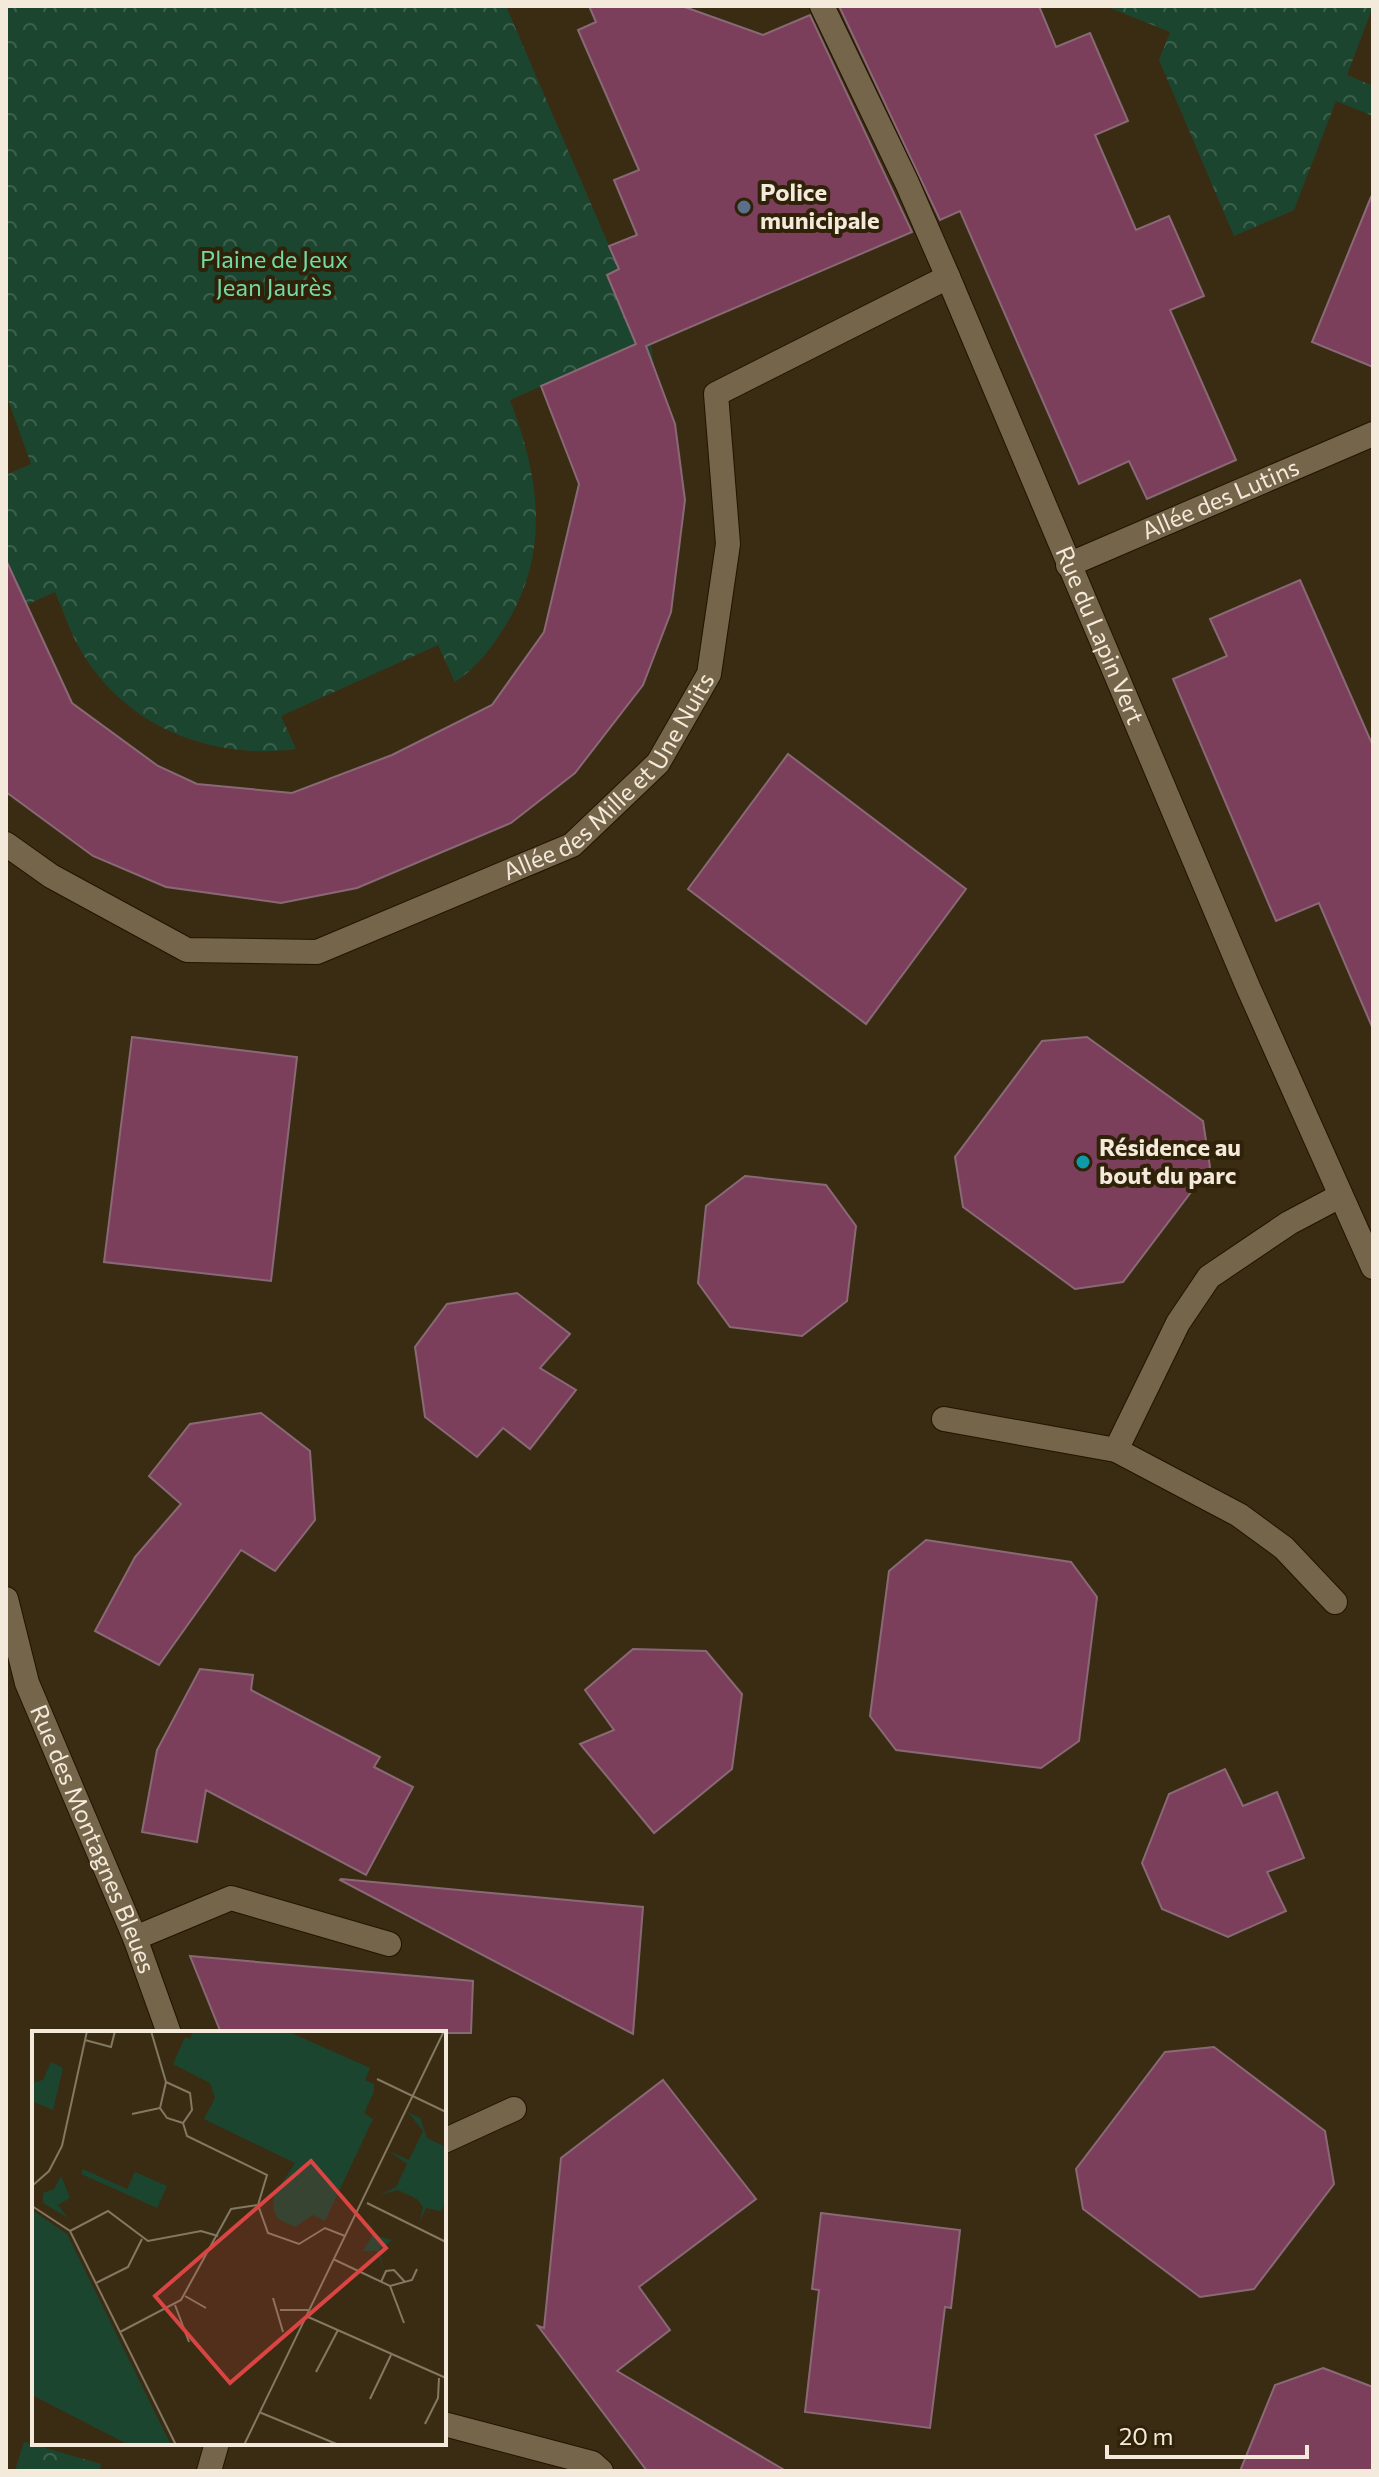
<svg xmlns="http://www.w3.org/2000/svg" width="1379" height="2477" font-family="Commissioner,sans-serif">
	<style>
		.park { fill: url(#park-crowns) }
		.building { fill: #7c3f5b; stroke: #896976; stroke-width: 2 }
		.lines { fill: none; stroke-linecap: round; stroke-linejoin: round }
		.minor-casing { stroke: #211400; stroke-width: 26 }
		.minor { stroke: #75654a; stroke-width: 24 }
		.service-dot { fill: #5c6f8a; stroke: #302208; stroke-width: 3 }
		.culture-dot { fill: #0f9aa8; stroke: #302208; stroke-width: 3 }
		.labels { text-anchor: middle; stroke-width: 8; stroke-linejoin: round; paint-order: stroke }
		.poi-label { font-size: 24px; font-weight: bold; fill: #f3eadb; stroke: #302208; text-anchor: start }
		.park-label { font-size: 24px; fill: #75d9a5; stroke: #302208 }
		.street-label { font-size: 24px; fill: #f3eadb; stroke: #302208 }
		.inset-road { fill: none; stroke: #847863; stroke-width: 2 }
		.view { fill: #da4543; fill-opacity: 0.15; stroke: #da4543; stroke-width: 4 }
		.inset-edge { fill: none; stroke: #f3eadb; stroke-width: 4 }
	</style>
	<defs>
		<pattern id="park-crowns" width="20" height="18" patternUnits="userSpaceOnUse" patternTransform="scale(2)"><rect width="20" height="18" fill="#1c4530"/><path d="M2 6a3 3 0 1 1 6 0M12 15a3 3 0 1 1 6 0" fill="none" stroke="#3d604d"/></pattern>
	</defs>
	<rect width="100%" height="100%" fill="#3a2c13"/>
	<!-- park -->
	<g class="park">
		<path d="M6 6H506L619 269 607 276 623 314 637 310 651 344 654 369 600 360 510 400C540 479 551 553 504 628 490 650 476 668 455 682L438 645 281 716 296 749C205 761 116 722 74 638 67 623 62 607 55 592L26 605 6 556V475L31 464 6 394Z"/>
		<polygon points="1105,6 1373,6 1347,75 1373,86 1373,116 1336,101 1294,210 1234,236 1159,60 1170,32"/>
		<polygon points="24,2442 101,2464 99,2471 15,2471"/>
	</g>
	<!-- building -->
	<g class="building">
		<polygon points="589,6 682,6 763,35 810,15 912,232 646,346 675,424 685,500 671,612 643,685 575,773 511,823 357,888 281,903 166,887 93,856 6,792 6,560 72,703 158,766 197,784 292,793 392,755 492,705 544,632 579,484 541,386 636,344 607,275 619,269 609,246 637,235 614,180 639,170 578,30 596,22"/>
		<polygon points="839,6 1039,6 1056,47 1090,33 1128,121 1095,135 1136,230 1169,216 1204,296 1170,310 1236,460 1147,499 1129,461 1079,484 960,211 940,220"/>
		<polygon points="1371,197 1373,198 1373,367 1312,342"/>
		<polygon points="1300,580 1373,746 1373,1029 1319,903 1276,921 1173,679 1227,656 1210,619"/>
		<polygon points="788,754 966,889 866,1024 688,889"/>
		<polygon points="132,1037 297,1057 271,1281 104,1262"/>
		<polygon points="1087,1037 1203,1121 1210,1167 1123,1282 1075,1289 963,1207 955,1157 1042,1041"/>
		<polygon points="745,1176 826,1185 856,1226 847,1301 802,1336 730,1327 698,1283 706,1206"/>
		<polygon points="517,1293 570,1334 540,1368 576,1390 530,1449 503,1428 477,1457 425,1417 415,1347 447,1304"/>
		<polygon points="261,1413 310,1451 315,1520 275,1571 241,1550 159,1665 95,1631 135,1557 181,1504 149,1476 190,1424"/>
		<polygon points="926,1540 1071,1562 1097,1597 1079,1741 1041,1768 896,1750 870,1716 889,1571"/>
		<polygon points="633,1649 706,1651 742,1694 732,1769 654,1833 580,1744 614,1730 585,1690"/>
		<polygon points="200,1669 253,1675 251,1690 380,1757 374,1767 413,1787 366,1875 206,1790 197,1842 142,1832 157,1750"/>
		<polygon points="1225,1769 1243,1806 1277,1792 1304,1858 1267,1872 1286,1911 1228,1937 1162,1909 1142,1863 1169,1794"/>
		<polygon points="341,1879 643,1907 633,2034 340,1880"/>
		<polygon points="190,1956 473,1981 471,2033 221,2033"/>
		<polygon points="1214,2047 1325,2131 1334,2184 1254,2289 1200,2297 1083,2209 1076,2169 1165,2052"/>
		<polygon points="663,2080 756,2199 639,2287 670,2330 617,2371 786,2471 647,2471 538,2326 544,2328 561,2158"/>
		<polygon points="821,2213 960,2230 951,2308 945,2307 930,2428 805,2412 819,2290 812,2289"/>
		<polygon points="1323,2368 1373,2387 1373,2471 1240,2471 1275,2385"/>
	</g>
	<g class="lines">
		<defs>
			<g id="minor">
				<path id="s1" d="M822 6 907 183 948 277 1248 987 1373 1267"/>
				<path id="s2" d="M1068 565 1373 434"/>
				<path id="s3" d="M6 844 51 876 187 950 317 952 572 845 658 763 709 674 728 544 716 394 948 277"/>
				<polyline points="944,1419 1116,1450 1239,1515 1284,1548 1335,1602"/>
				<polyline points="1116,1450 1178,1323 1209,1277 1289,1223 1340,1196"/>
				<path id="s4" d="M6 1599 27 1683 135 1938 169 2033"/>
				<polyline points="135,1938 231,1898 389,1944"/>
				<polyline points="444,2141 514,2109"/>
				<polyline points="444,2424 592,2463 601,2471"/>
				<polyline points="209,2471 217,2443"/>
			</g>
		</defs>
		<!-- minor casing -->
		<use href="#minor" class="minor-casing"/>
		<!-- minor -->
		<use href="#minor" class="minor"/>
	</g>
	<!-- markers -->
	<circle class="service-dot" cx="744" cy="207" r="8"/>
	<circle class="culture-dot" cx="1083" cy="1162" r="8"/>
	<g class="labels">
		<!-- poi labels -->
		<g class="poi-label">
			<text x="760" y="201">Police<tspan x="760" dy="28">municipale</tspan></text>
			<text x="1099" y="1156">Résidence au<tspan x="1099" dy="28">bout du parc</tspan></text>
		</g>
		<!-- park labels -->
		<g class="park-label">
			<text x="274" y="268">Plaine de Jeux<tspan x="274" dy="28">Jean Jaurès</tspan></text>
		</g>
		<!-- street labels -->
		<g class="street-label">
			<text dy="8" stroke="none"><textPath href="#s2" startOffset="166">Allée des Lutins</textPath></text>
			<text dy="8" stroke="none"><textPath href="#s1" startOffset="688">Rue du Lapin Vert</textPath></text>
			<text dy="8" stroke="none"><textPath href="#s3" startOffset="690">Allée des Mille et Une Nuits</textPath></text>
			<text dy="8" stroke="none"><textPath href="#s4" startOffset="256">Rue des Montagnes Bleues</textPath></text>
		</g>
	</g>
	<!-- overview -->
	<g transform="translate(32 2031)">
		<rect width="414" height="414" fill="#3a2c13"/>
		<path d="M51 138 95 158 103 141 135 155 125 177 49 143Z" fill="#1c4530"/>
		<path d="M29 145 38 167 26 174 36 187 11 172V162L22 158ZM0 179 35 203 139 414H97L0 364Z" fill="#1c4530"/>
		<path d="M255 0 338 37 333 49 342 53V61L332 82 341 88 293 190 281 184 263 196 246 188 241 177 242 165 263 132 172 88 183 67 178 52 141 33 153 6 158 8 161 1ZM19 31 31 37 21 79 0 70V52L11 49ZM376 81 388 87 395 107 414 116V171L409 180 394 177 388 190 391 176 385 168 366 159 348 164 364 156 375 133 357 120 377 129 391 100ZM336 188 342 204 360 209 347 219 352 240 345 220H331L340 205Z" fill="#1c4530"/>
		<path class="inset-road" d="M119 0 134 51M53 9 79 16 83 0M345 48 414 81M134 51 158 62 160 79 151 92 135 87 128 77ZM100 83 128 77M151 92 155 105 235 144 226 174 236 202 267 213 293 197 313 205M0 155 17 140 30 115 55 0M335 172 414 211M0 175 38 200 144 414M38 200 76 180 116 210 169 200 186 205M301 228 358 255 380 249 385 238M349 251 354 240 362 239 373 251M64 252 96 236 110 208M358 255 372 292M153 265 174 277M241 267 251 301M143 274 157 311M248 279H277M274 285 414 347M88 301 149 269 199 178 226 174M284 341 306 299M338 368 359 324M227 381 307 414M393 393 406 367 407 347M212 414 412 0"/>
		<path class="view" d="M279 130 354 217 198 352 123 265Z"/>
		<rect width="414" height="414" class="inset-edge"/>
	</g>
	<!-- border -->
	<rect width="1379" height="2477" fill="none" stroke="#f3eadb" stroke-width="16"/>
	<!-- scale -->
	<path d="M1107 2445v12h200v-12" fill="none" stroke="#f3eadb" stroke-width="4"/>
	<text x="1119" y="2445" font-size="24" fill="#f3eadb" stroke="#302208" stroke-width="6" paint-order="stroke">20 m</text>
</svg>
